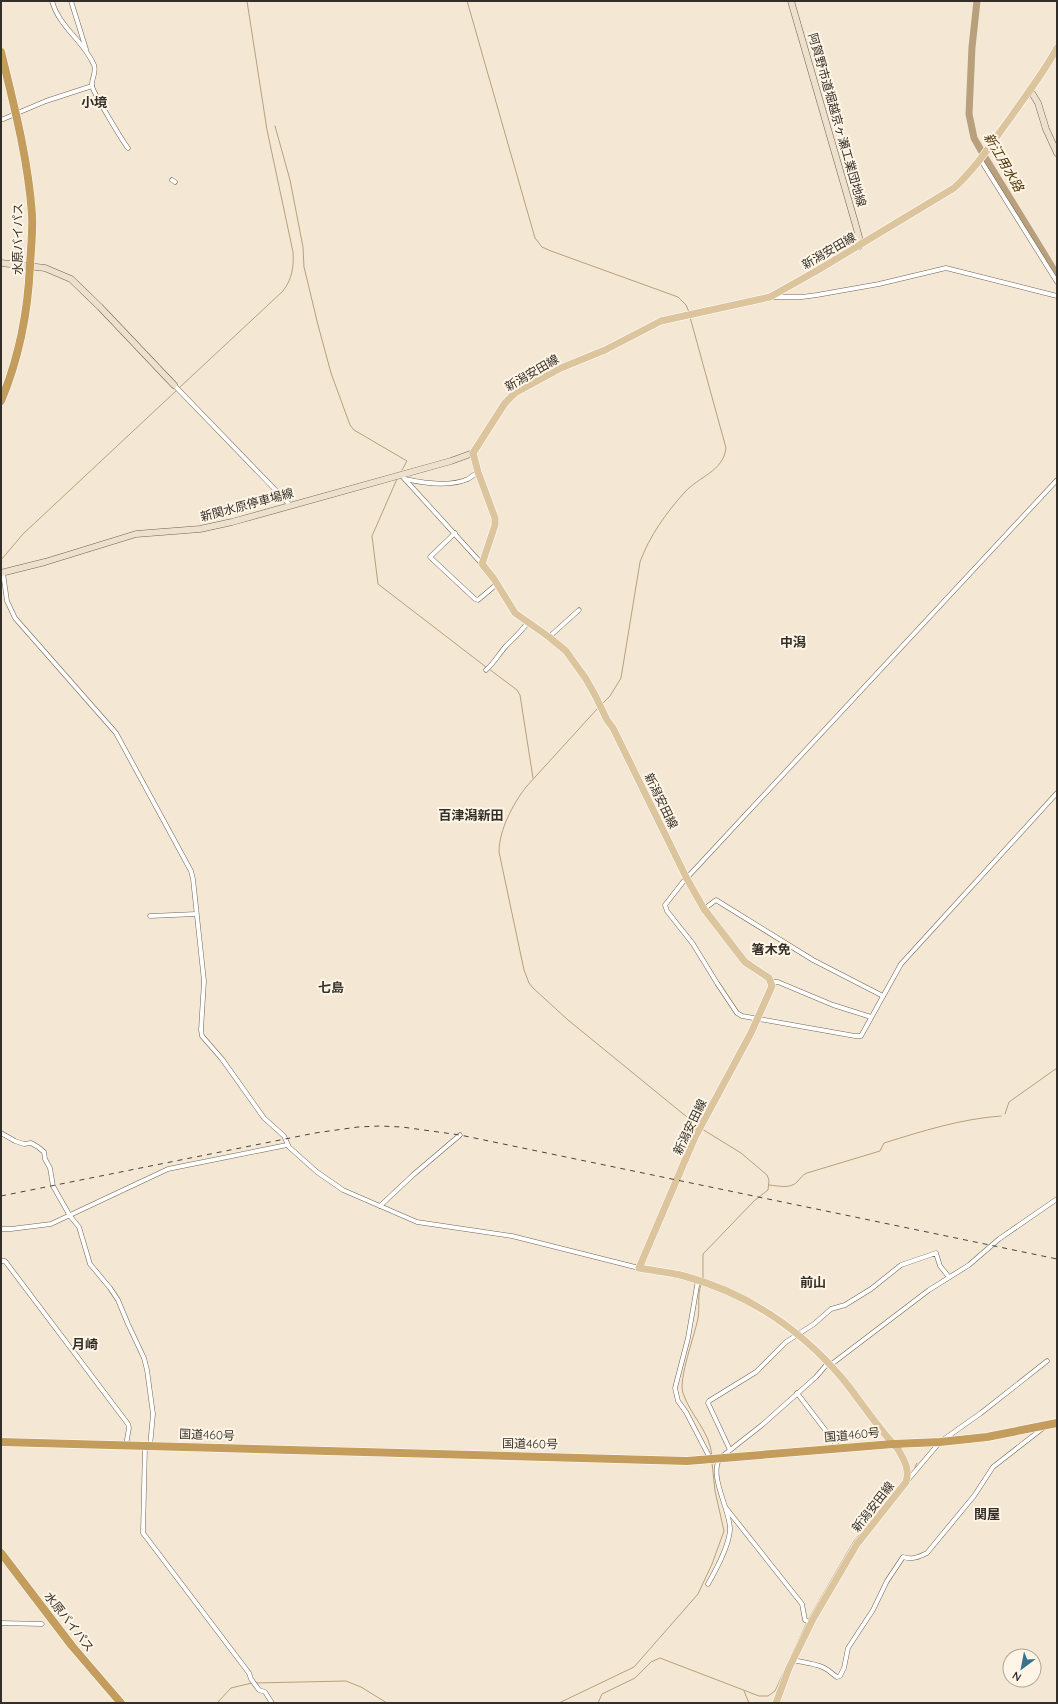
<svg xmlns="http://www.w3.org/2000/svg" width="1058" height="1704" font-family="Quicksand,'Noto Sans JP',sans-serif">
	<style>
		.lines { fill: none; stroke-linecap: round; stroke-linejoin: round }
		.stream { stroke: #b7a07b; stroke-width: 1 }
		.river { stroke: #b7a07b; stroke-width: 7 }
		.street-casing { stroke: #6f6454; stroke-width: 5 }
		.secondary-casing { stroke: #6f6454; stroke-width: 7 }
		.primary-casing { stroke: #fff; stroke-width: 8 }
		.highway-casing { stroke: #fff; stroke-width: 9 }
		.street { stroke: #fff; stroke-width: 4 }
		.secondary { stroke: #ede1ce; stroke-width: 6 }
		.primary { stroke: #dcc49d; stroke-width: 7 }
		.highway { stroke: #c49c5b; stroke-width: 8 }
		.rail { stroke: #49443c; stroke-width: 1; stroke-dasharray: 5 5; stroke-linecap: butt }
		.labels { text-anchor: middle; stroke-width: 4; stroke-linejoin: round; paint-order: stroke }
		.street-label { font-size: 12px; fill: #332f28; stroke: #fff5e6 }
		.neighbourhood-label { font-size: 13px; font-weight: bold; fill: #332f28; stroke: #fff5e6 }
		.water-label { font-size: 13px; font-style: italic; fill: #523909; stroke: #fff5e6 }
	</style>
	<rect width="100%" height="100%" fill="#f4e8d5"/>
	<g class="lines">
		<!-- stream -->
		<g class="stream">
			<polyline points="467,1 535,238 542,247 551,251 678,297 686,305 689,312"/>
			<polyline points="275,126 290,180 303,247 304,267 318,325 331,373 350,425 354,430 407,461 402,470"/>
			<path d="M179 388 283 291C292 279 294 267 293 252L267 130 247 1"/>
			<polyline points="397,479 372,536 378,584 486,667"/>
			<polyline points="1,560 23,534 177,390"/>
			<polyline points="489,669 517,690 520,695 533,778"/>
			<path d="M603 703 610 696 621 678 640 562C649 537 666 513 684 493 699 476 723 472 726 448L690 317"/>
			<path d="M598 708 526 787C513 804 499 830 499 852L524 970 529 983 533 988 568 1020 698 1126"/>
			<polyline points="1005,1114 1009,1102 1057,1068"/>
			<polyline points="702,1129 741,1153 767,1175 769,1180 768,1190 754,1201 703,1254 703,1278"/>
			<path d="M769 1185C779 1186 790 1189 797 1182 801 1178 802 1175 807 1173L880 1151 884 1143C923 1131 960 1119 1001 1116"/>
			<path d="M701 1285C697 1295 700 1307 698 1318 695 1335 678 1379 683 1393 690 1415 710 1431 712 1456"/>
			<polyline points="915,1467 917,1463"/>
			<polyline points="808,1620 854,1541 892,1495"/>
			<polyline points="255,1683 346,1681 361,1687 387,1703"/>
			<polyline points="744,1691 749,1703"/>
			<polyline points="217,1703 231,1688 252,1683"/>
			<polyline points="559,1703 634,1667 698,1594 712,1564 724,1531 715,1491 712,1463"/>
			<polyline points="598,1703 602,1694 635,1678 651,1662 660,1658 759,1696 768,1696 775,1691 807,1622"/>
		</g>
		<!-- river -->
		<polyline class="river" points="977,1 972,47 969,114 974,138 986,159 1057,275"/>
		<defs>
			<g id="street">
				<path d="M52 1C59 27 84 41 94 65 97 72 91 79 92 86 93 92 123 142 128 148"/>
				<polyline points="71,1 86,49"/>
				<polyline points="1,120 46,101 92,86"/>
				<polyline points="980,159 1057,282"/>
				<polyline points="172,180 175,182"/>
				<polyline points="772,297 802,297 817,295 879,284 946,268 1057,296"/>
				<polyline points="174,385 290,505"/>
				<polyline points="401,475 482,564"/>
				<path d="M405 479C423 483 450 487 468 479 471 477 475 474 478 472"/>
				<polyline points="1057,480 683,882 665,905 667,911 693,944 717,983 737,1013 742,1016 855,1036 861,1036 901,964 1057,793"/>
				<polyline points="455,533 430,557 475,599 478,600 497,584"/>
				<polyline points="3,573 7,601 15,618 116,733 191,871 193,879 204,981 201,1030 202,1036 222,1059 264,1118 284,1136 289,1147 317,1172 343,1190 417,1222 512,1236 639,1268"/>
				<polyline points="549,637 579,610"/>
				<path d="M486 670C494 663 499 654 506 646 514 638 521 632 528 622"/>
				<polyline points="704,909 716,900 813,960 883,996"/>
				<polyline points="150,916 196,914"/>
				<polyline points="771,982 778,982 833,1005 871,1017"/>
				<polyline points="1,1133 15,1141 24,1144 31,1143 38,1147 44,1152 45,1159 50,1168 53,1186 70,1216 79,1227 90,1264 110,1288 118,1300 128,1324 144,1358 147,1370 153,1414 150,1446"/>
				<polyline points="380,1206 413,1175 460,1135"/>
				<polyline points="1,1229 11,1229 51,1224 168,1169 287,1145"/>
				<polyline points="1,1261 5,1261 128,1424 129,1428 126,1445"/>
				<polyline points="698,1280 688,1338 675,1388 678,1401 686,1412 710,1458"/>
				<polyline points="797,1393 839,1448"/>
				<polyline points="145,1446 143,1533 249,1673 251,1679 259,1690 265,1692 272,1703"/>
				<polyline points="730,1450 708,1403 709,1401 756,1372 786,1342 814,1324 831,1309 845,1305 871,1289 901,1265 936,1253 940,1266 949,1277"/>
				<polyline points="907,1481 940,1442 981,1413 1047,1361"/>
				<polyline points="726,1508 802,1604 805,1620 811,1623"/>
				<path d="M708 1584C716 1570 729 1545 730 1530 731 1511 708 1476 720 1458L762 1425 816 1377 828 1363H833L929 1290 969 1265 999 1239 1057 1199"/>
				<polyline points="1,1623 42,1624"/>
				<path d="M793 1660C801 1662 820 1664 826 1669 830 1671 832 1674 837 1677L840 1676 844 1668 848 1648 873 1610 887 1581 903 1557C912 1560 919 1557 927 1553L974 1496 993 1467 1043 1428"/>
			</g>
			<g id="secondary">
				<polyline points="791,1 856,226 860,241 859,246"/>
				<polyline points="1030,90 1038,103 1046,129 1057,153"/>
				<polyline points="1,263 45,268 71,279 100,307 174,385"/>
				<polyline points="1,573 45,562 136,534 200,529 232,522 451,461 473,453"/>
			</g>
			<path id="primary" d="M776 1703 789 1668 813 1619 857 1544 906 1482C910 1469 904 1460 898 1449 878 1429 861 1401 842 1378 800 1329 747 1293 684 1276 670 1272 654 1271 639 1268L695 1137 751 1033 772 986 769 978 745 962 704 909 687 879 613 728 607 720 595 695 586 679 566 651 549 637 515 613 494 579 482 564 495 525V518L478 472 473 453 505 403 515 393 561 368 605 350 661 321 770 297 818 270 954 188C977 167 993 141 1011 117 1027 94 1044 72 1057 48"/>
			<g id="highway">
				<path d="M1 52C14 105 28 159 32 214 33 231 31 248 30 265 28 312 19 358 1 401"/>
				<polyline points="1,1442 687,1461 893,1444 940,1442 987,1437 1057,1423"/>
				<polyline points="1,1553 72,1646 121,1703"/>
			</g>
		</defs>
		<!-- street casing -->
		<use href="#street" class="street-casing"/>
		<!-- secondary casing -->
		<use href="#secondary" class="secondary-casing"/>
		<!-- primary casing -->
		<use href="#primary" class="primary-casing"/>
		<!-- highway casing -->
		<use href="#highway" class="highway-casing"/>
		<!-- street -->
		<use href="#street" class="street"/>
		<!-- secondary -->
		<use href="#secondary" class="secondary"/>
		<!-- primary -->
		<use href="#primary" class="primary"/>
		<!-- highway -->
		<use href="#highway" class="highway"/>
		<!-- rail -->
		<polyline class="rail" points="1,1196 315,1133 358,1127 380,1126 402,1127 460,1135 1057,1259"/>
	</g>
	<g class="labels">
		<!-- street labels -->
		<g class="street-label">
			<text transform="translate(837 120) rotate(74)" y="4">阿賀野市道堀越京ヶ瀬工業団地線</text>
			<text transform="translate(18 239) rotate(-90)" y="4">水原バイパス</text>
			<text transform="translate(829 251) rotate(-30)" y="4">新潟安田線</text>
			<text transform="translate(532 373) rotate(-30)" y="4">新潟安田線</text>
			<text transform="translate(247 505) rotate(-15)" y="4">新関水原停車場線</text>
			<text transform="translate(661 801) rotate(64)" y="4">新潟安田線</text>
			<text transform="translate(690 1127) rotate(-64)" y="4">新潟安田線</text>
			<text transform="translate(207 1435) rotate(2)" y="4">国道460号</text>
			<text transform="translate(852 1435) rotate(-5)" y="4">国道460号</text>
			<text transform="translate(530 1444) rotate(1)" y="4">国道460号</text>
			<text transform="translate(873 1507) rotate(-52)" y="4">新潟安田線</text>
			<text transform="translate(69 1622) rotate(52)" y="4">水原バイパス</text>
		</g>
		<!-- neighbourhood labels -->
		<g class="neighbourhood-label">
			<text x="94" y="107">小境</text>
			<text x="793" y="647">中潟</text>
			<text x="471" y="820">百津潟新田</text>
			<text x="771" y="954">箸木免</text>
			<text x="331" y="992">七島</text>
			<text x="813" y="1287">前山</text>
			<text x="85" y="1349">月崎</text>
			<text x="987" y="1519">関屋</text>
		</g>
		<!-- water labels -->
		<g class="water-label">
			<text transform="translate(1004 162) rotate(60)" y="5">新江用水路</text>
		</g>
	</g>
	<!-- border -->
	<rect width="1058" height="1704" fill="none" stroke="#332f28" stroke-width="4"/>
	<!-- north arrow -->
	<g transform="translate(1022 1668) rotate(212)"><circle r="19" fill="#fff5e6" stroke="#ada69a"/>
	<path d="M0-3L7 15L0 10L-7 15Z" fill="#38728b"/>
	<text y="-6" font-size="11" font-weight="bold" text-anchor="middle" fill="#332f28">N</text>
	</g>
</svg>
